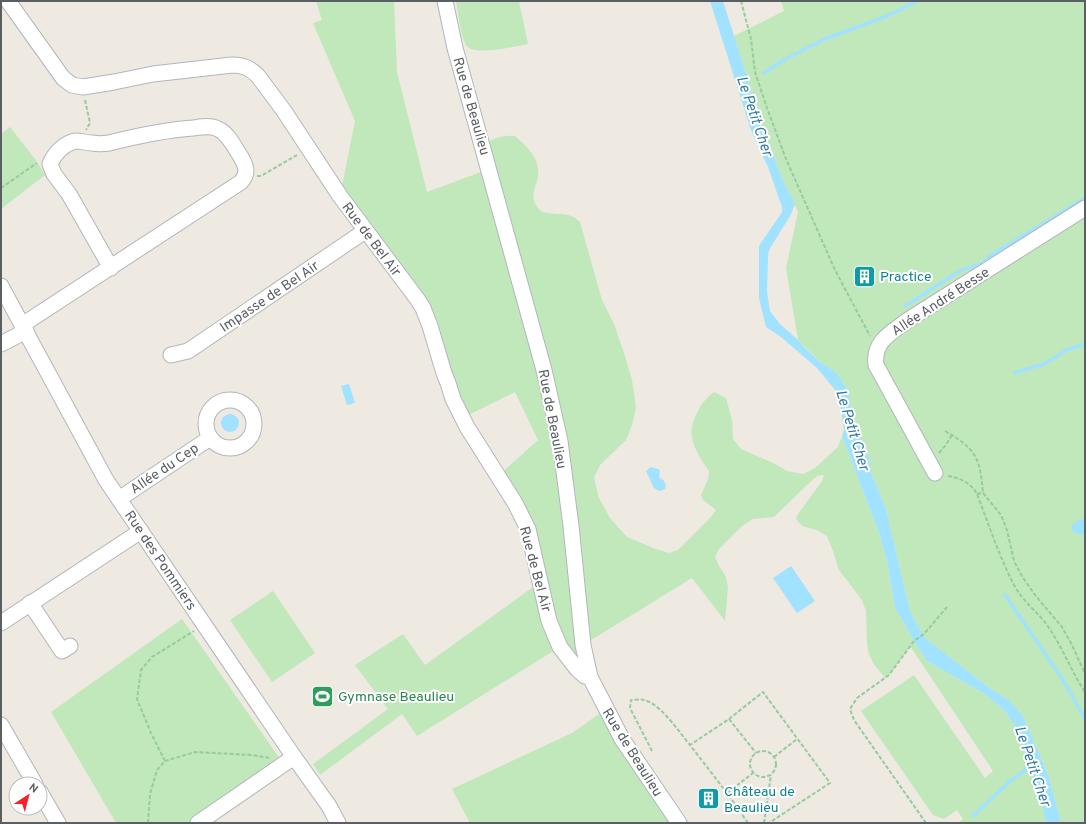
<svg xmlns="http://www.w3.org/2000/svg" width="1086" height="824" font-family="Overpass,sans-serif">
	<style>
		.green { fill: #c1e8bb }
		.water { fill: #a0e2ff }
		.lines { fill: none; stroke-linecap: round; stroke-linejoin: round }
		.stream { stroke: #a0e2ff; stroke-width: 3.5 }
		.minor-casing { stroke: #b2b6ba; stroke-width: 17 }
		.path { stroke: #96cb9e; stroke-width: 2; stroke-dasharray: 4 2; stroke-linecap: butt }
		.minor { stroke: #fff; stroke-width: 15 }
		.labels { text-anchor: middle; stroke-width: 4; stroke-linejoin: round; paint-order: stroke }
		.street-label { font-size: 14px; fill: #5a5f63; stroke: #fff }
		.culture-label { font-size: 14px; fill: #0d838f; stroke: #fff; text-anchor: start }
		.leisure-label { font-size: 14px; fill: #27864d; stroke: #fff; text-anchor: start }
		.water-label { font-size: 15px; font-style: italic; fill: #3379a6; stroke: #fff }
	</style>
	<rect width="100%" height="100%" fill="#eee9e1"/>
	<!-- green -->
	<g class="green">
		<path d="M316 1H394L397 72 427 192 489 169 483 144C495 139 501 135 515 136 525 145 537 155 538 170 540 183 527 195 538 208 547 219 568 208 580 222L602 300 614 324 623 350 632 380 636 407 632 425 626 440 600 465 594 478 599 498 610 518 627 537 656 549 669 553 678 550 711 517 716 510 703 500 701 495 708 479 709 471C695 450 684 435 698 411 703 402 706 398 714 392L726 398 732 420 733 439 741 449 773 463 787 471 803 474 815 468 838 447 842 436 880 535 887 562 895 607 914 641 927 661 985 694 1005 711 1017 729 1042 804 1046 823H958L963 819 957 810 944 819 933 815 861 711 914 675 985 778 993 771 910 646 889 675 885 678 873 663 868 651 867 642 866 611 862 600 839 570 833 551 827 536 817 530 802 526 796 519 798 514 822 481 824 475 817 476 806 486 774 517 753 519 742 526 719 549 715 557 719 566 726 577 728 588 725 621 692 578 583 645 590 677 560 647 417 736 402 714 320 775 313 764 388 709 355 665 403 634 425 665 540 582 528 529 498 476 538 440 515 392 462 418 430 326 340 196 355 121 313 23 322 20Z"/>
		<path d="M456 1H519L528 44C517 46 479 55 469 48 461 43 458 11 456 1Z"/>
		<polygon points="781,1 1085,1 1085,823 1061,823 1049,777 1023,716 1010,701 988,687 925,638 910,612 886,509 871,473 869,458 854,425 848,391 837,373 820,362 798,340 786,268 798,212 783,181 771,149 762,132 748,80 734,36 784,11"/>
		<polygon points="10,127 35,159 45,175 1,209 1,134"/>
		<polygon points="273,591 315,653 272,682 230,620"/>
		<polygon points="182,619 280,759 190,823 116,823 51,712"/>
		<polygon points="606,709 679,823 584,823 583,822 581,823 470,823 452,789 572,733"/>
	</g>
	<!-- water -->
	<g class="water">
		<polygon points="710,1 723,1 748,80 762,132 771,149 783,181 795,204 790,216 769,250 768,257 767,292 770,311 780,324 798,340 806,349 820,362 837,373 848,391 854,425 869,458 871,473 886,509 910,612 925,638 988,687 1010,701 1023,716 1049,777 1061,823 1046,823 1042,804 1017,729 1005,711 985,694 927,661 914,641 895,607 887,562 880,535 842,436 844,430 840,404 836,391 817,368 781,337 766,327 759,298 759,246 782,212 782,207 768,167 751,130"/>
		<polygon points="349,384 355,403 347,405 341,386"/>
		<circle cx="230" cy="423" r="9"/>
		<polygon points="651,467 658,469 660,471 659,477 664,481 666,486 665,489 659,491 654,488 646,471"/>
		<path d="M1081 519H1085V535L1075 533 1071 529C1072 523 1076 522 1081 519Z"/>
		<polygon points="791,566 815,601 797,613 773,578"/>
	</g>
	<g class="lines">
		<!-- stream -->
		<g class="stream">
			<polyline points="764,73 780,62 825,39 887,16 918,1"/>
			<path d="M905 306C923 295 941 283 960 271 970 266 983 267 990 256L1085 198"/>
			<polyline points="1015,373 1044,364 1067,350 1085,344"/>
			<polyline points="1005,595 1065,683 1085,719"/>
			<polyline points="973,816 1009,782 1033,764"/>
		</g>
		<defs>
			<g id="minor">
				<path d="M8 1 63 78 72 85 83 87 114 82 153 74 232 65C243 65 250 68 258 76L284 111 340 196 418 300 423 308 430 326 444 373 448 383 453 399 467 427 515 503 528 529 549 621 560 647 577 669 585 676 590 677"/>
				<polyline points="445,1 455,48 544,370 560,441 571,526 583,645 590,677 622,739 679,823"/>
				<polyline points="1,286 106,480 294,757 329,806 338,823"/>
				<path d="M22 325 241 182C249 173 246 166 241 157 235 148 228 133 218 129 210 125 201 127 193 128 164 130 137 136 109 143 103 144 98 144 92 143 87 143 81 141 76 141 64 143 54 154 50 164L54 174 69 194 111 268"/>
				<polyline points="1,344 26,331"/>
				<polyline points="171,355 188,351 365,231"/>
				<circle cx="230" cy="424" r="24"/>
				<path d="M935 473 876 365C873 341 891 333 908 320L1085 208"/>
				<polyline points="119,499 210,438"/>
				<polyline points="30,603 62,651 70,646"/>
				<polyline points="1,623 141,531"/>
				<polyline points="1,725 35,784"/>
				<polyline points="40,792 58,823"/>
				<polyline points="198,823 294,757"/>
			</g>
		</defs>
		<!-- minor casing -->
		<use href="#minor" class="minor-casing"/>
		<!-- path -->
		<g class="path">
			<polyline points="741,1 751,39 755,72 767,108 786,159 835,270 870,336"/>
			<polyline points="85,100 90,123 86,130"/>
			<polyline points="257,176 261,176 297,155"/>
			<polyline points="1,188 37,163"/>
			<path d="M945 431C976 449 980 457 983 493"/>
			<polyline points="939,453 945,446 952,435"/>
			<path d="M948 476C960 478 971 483 977 494 989 525 999 556 1014 585 1023 602 1037 611 1047 625 1062 646 1071 671 1085 692"/>
			<polyline points="977,494 983,493 1001,515 1007,530 1014,561 1022,576 1035,595 1062,627 1072,645 1085,674"/>
			<polyline points="729,719 756,753"/>
			<circle cx="763" cy="764" r="13"/>
			<path d="M652 751 630 708 631 700C635 700 640 699 644 700 661 704 679 732 690 745"/>
			<polyline points="774,757 797,739"/>
			<polyline points="165,761 151,733 137,699 141,670 152,657 194,631"/>
			<polyline points="727,793 753,773"/>
			<polyline points="148,823 150,794 157,770 165,761 195,752 252,755 270,758"/>
			<polyline points="748,823 727,793 690,745 729,719 763,692 830,783 769,823"/>
			<polyline points="764,823 771,775"/>
			<polyline points="926,823 854,720 850,709 857,698 889,675 914,641 924,634 947,607"/>
		</g>
		<!-- minor -->
		<use href="#minor" class="minor"/>
	</g>
	<!-- icons -->
	<defs>
		<symbol id="building-square" viewBox="-11 -11 22 22"><rect x="-9" y="-9" width="18" height="18" rx="4" fill="#0f9aa8" stroke="#fff"/><path d="M-4-6H4V6H1V3H-1V6H-4ZM-2.5-4.3h1.7v1.8h-1.7ZM.8-4.3h1.7v1.8H.8ZM-2.5-1h1.7V.8h-1.7ZM.8-1h1.7V.8H.8Z" fill="#fff"/></symbol>
		<symbol id="stadium-square" viewBox="-11 -11 22 22"><rect x="-9" y="-9" width="18" height="18" rx="4" fill="#2e9e5b" stroke="#fff"/><path d="M0-5a6.5 5 0 1 0 0 10a6.5 5 0 1 0 0-10ZM-3.5-1.8h7v3.6h-7Z" fill="#fff"/></symbol>
	</defs>
	<g fill-rule="evenodd">
		<use href="#building-square" x="852" y="264" width="25" height="25"/>
		<use href="#stadium-square" x="310" y="684" width="25" height="25"/>
		<use href="#building-square" x="696" y="786" width="25" height="25"/>
	</g>
	<g class="labels">
		<!-- street labels -->
		<g class="street-label">
			<text transform="translate(472 106) rotate(74)" y="5">Rue de Beaulieu</text>
			<text transform="translate(372 239) rotate(53)" y="5">Rue de Bel Air</text>
			<text transform="translate(269 296) rotate(-34)" y="5">Impasse de Bel Air</text>
			<text transform="translate(940 301) rotate(-33)" y="5">Allée André Besse</text>
			<text transform="translate(553 419) rotate(79)" y="5">Rue de Beaulieu</text>
			<text transform="translate(164 468) rotate(-34)" y="5">Allée du Cep</text>
			<text transform="translate(161 560) rotate(56)" y="5">Rue des Pommiers</text>
			<text transform="translate(536 569) rotate(75)" y="5">Rue de Bel Air</text>
			<text transform="translate(633 752) rotate(58)" y="5">Rue de Beaulieu</text>
		</g>
		<!-- culture labels -->
		<g class="culture-label">
			<text x="880" y="281">Practice</text>
			<text x="724" y="796">Château de<tspan x="724" dy="16">Beaulieu</tspan></text>
		</g>
		<!-- leisure labels -->
		<g class="leisure-label">
			<text x="338" y="701">Gymnase Beaulieu</text>
		</g>
		<!-- water labels -->
		<g class="water-label">
			<text transform="translate(755 116) rotate(71)" y="5">Le Petit Cher</text>
			<text transform="translate(853 430) rotate(73)" y="5">Le Petit Cher</text>
			<text transform="translate(1033 766) rotate(71)" y="5">Le Petit Cher</text>
		</g>
	</g>
	<!-- border -->
	<rect width="1086" height="824" fill="none" stroke="#5a5f63" stroke-width="4"/>
	<!-- north arrow -->
	<g transform="translate(28 796) rotate(36)"><circle r="19" fill="#ffffff" stroke="#bdbfc1"/>
	<path d="M0-3L7 15L0 10L-7 15Z" fill="#f5202b"/>
	<text y="-6" font-size="11" font-weight="bold" text-anchor="middle" fill="#5a5f63">N</text>
	</g>
</svg>
